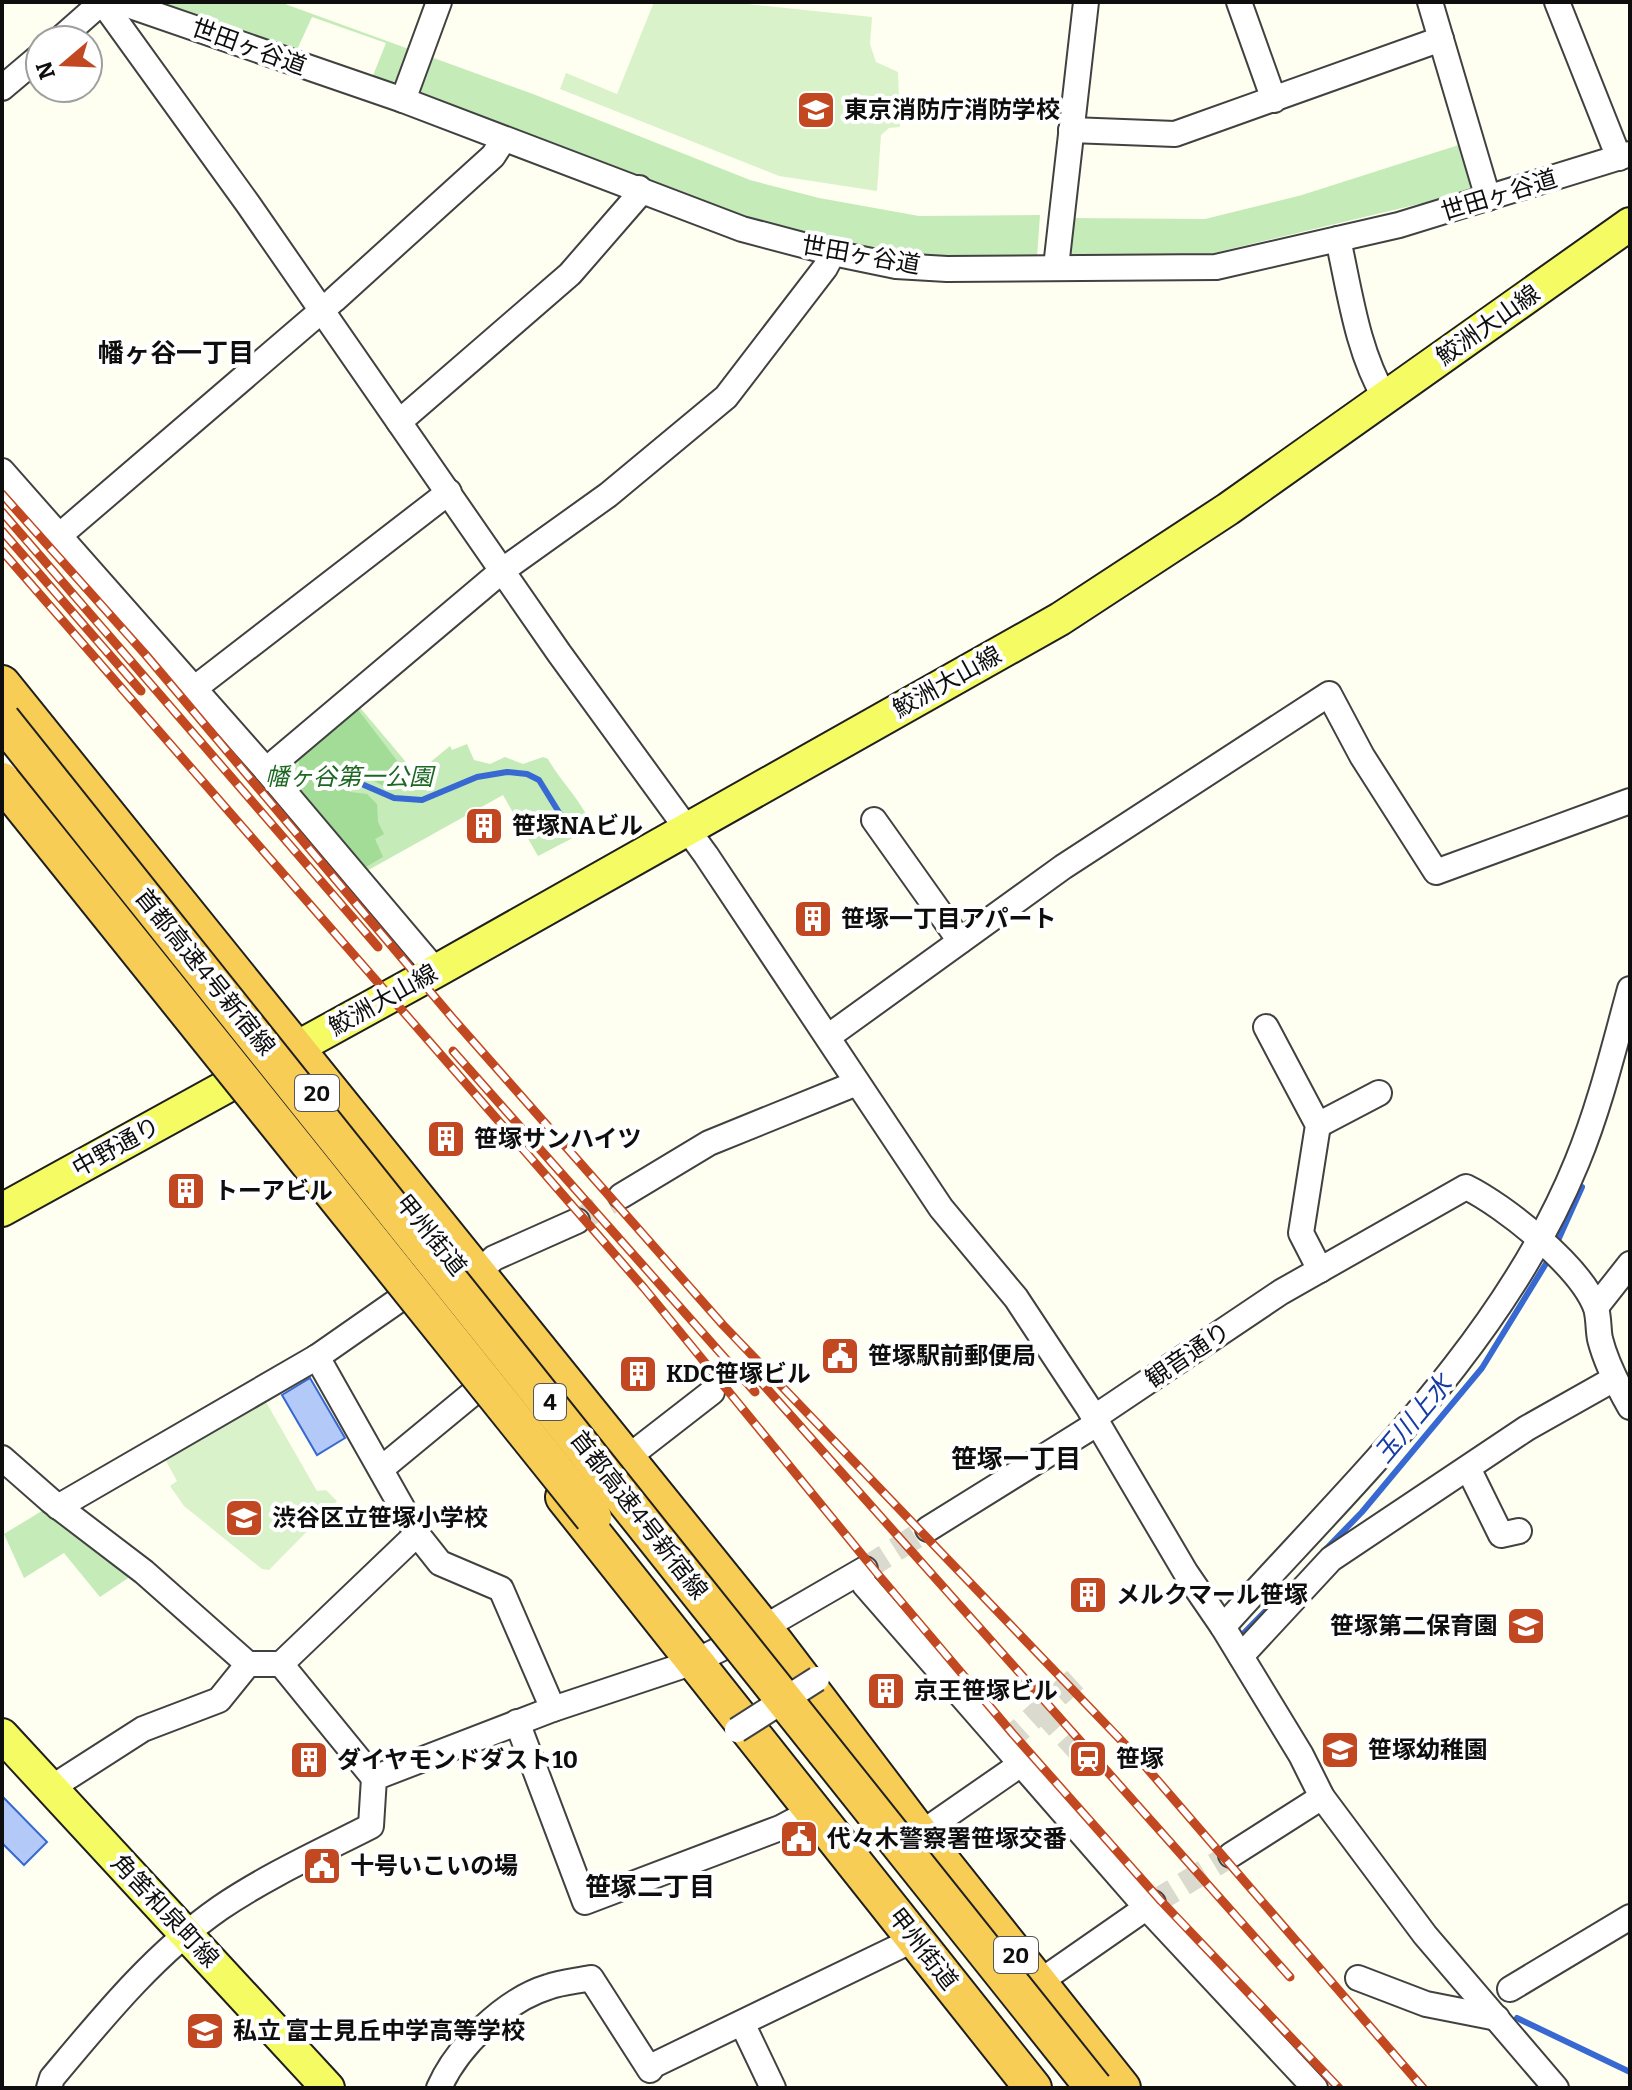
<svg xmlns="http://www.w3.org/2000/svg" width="1632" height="2090" font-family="Bitter,'Noto Sans JP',serif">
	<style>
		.green { fill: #c4ebb8 }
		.forest { fill: #a2dc97 }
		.pitch { fill: #d9f2ca }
		.water { fill: #b3caf8; stroke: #3868d1; stroke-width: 2 }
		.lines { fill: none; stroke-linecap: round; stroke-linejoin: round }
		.stream { stroke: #3868d1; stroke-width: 6 }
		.minor-tunnel { stroke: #dadbce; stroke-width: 24; stroke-dasharray: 24 12; stroke-linecap: butt }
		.minor-casing { stroke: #414141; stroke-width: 28 }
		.major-casing { stroke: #1f1f1f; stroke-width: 36 }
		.highway-casing { stroke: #1f1f1f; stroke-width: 40 }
		.minor { stroke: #fff; stroke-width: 24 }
		.major { stroke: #f5fb63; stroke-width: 32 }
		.highway { stroke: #f7cd55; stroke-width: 36 }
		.rail-casing { stroke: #c24822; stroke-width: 9 }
		.rail { stroke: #fff; stroke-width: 6; stroke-dasharray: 18; stroke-linecap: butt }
		.minor-bridge-casing { stroke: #414141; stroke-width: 28; stroke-linecap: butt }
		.highway-bridge-casing { stroke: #1f1f1f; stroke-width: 40; stroke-linecap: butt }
		.minor-bridge { stroke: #fff; stroke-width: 24 }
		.highway-bridge { stroke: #f7cd55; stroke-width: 36 }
		.labels { text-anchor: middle; stroke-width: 8; stroke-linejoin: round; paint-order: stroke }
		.shield { fill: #fff; stroke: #565656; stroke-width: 2 }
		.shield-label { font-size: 22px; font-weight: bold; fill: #0e0e0e }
		.street-label { font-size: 24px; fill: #0e0e0e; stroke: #fff }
		.poi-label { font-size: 24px; font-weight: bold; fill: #0e0e0e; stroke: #fff; text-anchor: start }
		.park-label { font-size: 24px; font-style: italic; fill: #1c6822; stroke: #fff }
		.neighbourhood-label { font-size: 26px; font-weight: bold; fill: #0e0e0e; stroke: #fff }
		.water-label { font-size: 26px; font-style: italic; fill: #143ca4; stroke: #fff }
	</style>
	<rect width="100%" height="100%" fill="#fefff0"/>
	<!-- green -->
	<g class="green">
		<polygon points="144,2 285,4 533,94 750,180 819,198 919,216 1040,215 1037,257 916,256 833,245 760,228 370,83 386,43 312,17 295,54"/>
		<polygon points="1465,143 1473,179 1469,192 1209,254 1074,256 1066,253 1066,218 1205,219 1302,195"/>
		<path d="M352 698 416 774 450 746 452 750 467 744 474 760 490 764 505 757 523 764 543 757 548 759C562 784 583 801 592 828L538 856 503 795 363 873 274 769Z"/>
		<polygon points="50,1506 134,1574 100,1597 64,1553 24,1578 4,1534"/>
	</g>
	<!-- forest -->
	<path class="forest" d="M356 707 414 783 412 788C391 795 374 781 358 770L346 774 343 783 350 792 367 794 377 804 378 822 384 834 375 839 383 857 364 868 298 795 295 786 307 769 299 766V753Z"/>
	<!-- pitch -->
	<g class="pitch">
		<polygon points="654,2 728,2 872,17 870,44 876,62 898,72 900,127 889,128 881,135 877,191 779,176 560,89 566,73 617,94"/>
		<polygon points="266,1402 317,1491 326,1490 337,1501 269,1570 262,1569 184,1506 170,1486 177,1481 165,1459"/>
	</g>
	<!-- water -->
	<g class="water">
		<polygon points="310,1378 345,1438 317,1455 282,1395"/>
		<polygon points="2,1796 47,1842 24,1865 2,1843"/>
	</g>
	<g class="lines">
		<!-- stream -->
		<g class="stream">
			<polyline points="364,785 394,798 422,800 477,777 507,772 527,774 539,780 568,827"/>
			<polyline points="1555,1247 1582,1187"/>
			<polyline points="1324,1551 1362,1512 1482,1368 1550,1257"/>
			<polyline points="1237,1640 1291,1585"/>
			<polyline points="1517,2018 1630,2072"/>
		</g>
		<!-- minor-tunnel -->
		<g class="minor-tunnel">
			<polyline points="577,1221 621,1196"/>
			<polyline points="865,1569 928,1529"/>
			<polyline points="1042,1710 1083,1755"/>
			<polyline points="1004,1744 1077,1678"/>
			<polyline points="1153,1903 1231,1855"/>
		</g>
		<defs>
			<g id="minor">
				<polyline points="107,2 108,10 248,204 559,653 706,855 941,1208 1016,1298 1088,1407 1186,1573 1223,1627 1301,1755 1322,1797 1425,1935 1556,2088"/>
				<polyline points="119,2 403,100 742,229 833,253 896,266 947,269 1216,267 1399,225 1630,154"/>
				<polyline points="1239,2 1274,100"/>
				<polyline points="1430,2 1488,198"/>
				<polyline points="1557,2 1619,158"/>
				<polyline points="59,40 102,2"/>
				<polyline points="2,88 40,56"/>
				<polyline points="403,100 439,2"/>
				<polyline points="1071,130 1175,134 1441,39"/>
				<path d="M1338 239C1350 293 1357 350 1385 398"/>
				<polyline points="1056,267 1086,2"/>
				<polyline points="399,422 570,274 636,198 639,188"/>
				<polyline points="2,471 266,770 436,971"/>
				<polyline points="59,536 334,300 493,156 504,139"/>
				<polyline points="195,688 449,492"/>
				<polyline points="266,770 503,570 608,495 726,397 825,268 833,253"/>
				<polyline points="874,820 960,941"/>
				<polyline points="1266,1027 1318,1125 1301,1233 1320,1270"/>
				<polyline points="829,1036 1063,867 1329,694 1362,756 1436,872 1630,801"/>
				<polyline points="1318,1125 1379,1093"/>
				<polyline points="621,1196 709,1143 857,1083"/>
				<polyline points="478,1273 494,1258 577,1221"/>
				<polyline points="1596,1307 1630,1264"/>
				<polyline points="317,1357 417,1534 440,1563 501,1589 553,1709"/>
				<path d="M1095 1417 1281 1292 1466 1187C1505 1206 1581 1267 1596 1308 1599 1318 1598 1329 1600 1339 1606 1363 1618 1386 1630 1407"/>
				<polyline points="2,1458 51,1501 144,1572 248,1664 281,1664 417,1534"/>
				<polyline points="627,1458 712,1392"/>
				<polyline points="381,1469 478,1389"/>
				<polyline points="1469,1470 1501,1535 1519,1531"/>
				<polyline points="58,1507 317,1357 403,1297"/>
				<polyline points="928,1529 1098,1423"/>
				<polyline points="864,1584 1146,1907 1315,2088"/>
				<path d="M1223 1627C1352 1483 1503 1344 1577 1162 1600 1106 1614 1047 1630 989"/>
				<polyline points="1241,1656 1331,1559 1527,1428 1614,1379"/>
				<polyline points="281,1664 374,1778"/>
				<polyline points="517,1722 585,1902 780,1828 814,1810"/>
				<polyline points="51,1788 143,1729 219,1700 248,1664"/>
				<polyline points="920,1834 1021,1764"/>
				<polyline points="1231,1855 1322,1797"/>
				<polyline points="1358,1978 1426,2004 1497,2018"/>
				<polyline points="1038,1983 1153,1903"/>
				<polyline points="1510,1989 1630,1917"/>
				<polyline points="742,2023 773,2088"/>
				<path d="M49 2088 52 2078C103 2017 154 1954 220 1908 267 1876 320 1852 371 1826L374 1778 553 1709 694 1662 763 1628 865 1569"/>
				<path d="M439 2088C457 2047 505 2000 548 1987 561 1982 577 1981 591 1978L650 2070 654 2065 915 1939"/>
			</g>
			<g id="major">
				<polyline points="2,1210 436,971 1060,619 1228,509 1630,224"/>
				<polyline points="2,1735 328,2088"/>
			</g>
			<g id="highway">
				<polyline points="2,684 776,1644 920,1834 1122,2088"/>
				<polyline points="564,1497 1033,2088"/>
			</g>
		</defs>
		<!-- minor casing -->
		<use href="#minor" class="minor-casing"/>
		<!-- major casing -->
		<use href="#major" class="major-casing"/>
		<!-- highway casing -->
		<use href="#highway" class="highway-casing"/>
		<!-- minor -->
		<use href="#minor" class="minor"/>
		<!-- major -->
		<use href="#major" class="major"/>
		<!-- highway -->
		<use href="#highway" class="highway"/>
		<defs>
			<g id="rail">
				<polyline points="2,494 145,654 455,1021 723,1325 1139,1759 1423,2088"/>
				<polyline points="2,512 378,947"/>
				<polyline points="2,531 141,691"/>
				<polyline points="2,551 644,1288 881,1578 1013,1734 1161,1901 1339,2088"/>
				<polyline points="453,1051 755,1392"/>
				<polyline points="753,1373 1290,1977"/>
			</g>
		</defs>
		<!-- rail casing -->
		<use href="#rail" class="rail-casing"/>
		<!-- rail -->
		<use href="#rail" class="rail"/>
		<defs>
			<polyline id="minor-bridge" points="737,1730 817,1679"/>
			<g id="highway-bridge">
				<polyline points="2,720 1094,2088"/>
				<polyline points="2,781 593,1517"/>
			</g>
		</defs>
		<!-- minor-bridge casing -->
		<use href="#minor-bridge" class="minor-bridge-casing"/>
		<!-- highway-bridge casing -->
		<use href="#highway-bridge" class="highway-bridge-casing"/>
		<!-- minor-bridge -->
		<use href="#minor-bridge" class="minor-bridge"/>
		<!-- highway-bridge -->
		<use href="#highway-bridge" class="highway-bridge"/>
	</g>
	<!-- icons -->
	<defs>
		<symbol id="university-square" viewBox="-11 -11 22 22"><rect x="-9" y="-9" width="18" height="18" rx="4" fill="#c24822" stroke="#fff"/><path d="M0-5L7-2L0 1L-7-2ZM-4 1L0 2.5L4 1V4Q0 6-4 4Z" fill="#fff"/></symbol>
		<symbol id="building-square" viewBox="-11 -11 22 22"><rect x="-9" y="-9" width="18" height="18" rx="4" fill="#c24822" stroke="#fff"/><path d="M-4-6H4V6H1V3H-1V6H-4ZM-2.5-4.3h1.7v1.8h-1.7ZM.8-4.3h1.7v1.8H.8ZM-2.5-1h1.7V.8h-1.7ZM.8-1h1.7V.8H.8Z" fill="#fff"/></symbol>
		<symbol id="civic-square" viewBox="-11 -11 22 22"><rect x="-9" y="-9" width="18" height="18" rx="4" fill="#c24822" stroke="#fff"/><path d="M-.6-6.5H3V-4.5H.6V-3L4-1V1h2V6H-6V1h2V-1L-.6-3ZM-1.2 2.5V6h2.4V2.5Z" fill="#fff"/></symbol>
		<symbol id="school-square" viewBox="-11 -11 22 22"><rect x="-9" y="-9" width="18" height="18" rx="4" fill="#c24822" stroke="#fff"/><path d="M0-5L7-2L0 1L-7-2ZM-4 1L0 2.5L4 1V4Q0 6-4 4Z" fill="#fff"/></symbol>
		<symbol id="station-square" viewBox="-11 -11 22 22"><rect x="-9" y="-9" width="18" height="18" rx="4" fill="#c24822" stroke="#fff"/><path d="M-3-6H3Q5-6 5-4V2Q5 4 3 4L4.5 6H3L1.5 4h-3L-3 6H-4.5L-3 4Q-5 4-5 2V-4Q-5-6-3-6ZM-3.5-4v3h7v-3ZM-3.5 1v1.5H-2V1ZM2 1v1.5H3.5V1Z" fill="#fff"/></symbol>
	</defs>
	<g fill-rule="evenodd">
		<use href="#university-square" x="794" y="88" width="44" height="44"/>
		<use href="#building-square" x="462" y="804" width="44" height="44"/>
		<use href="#building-square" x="791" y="897" width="44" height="44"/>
		<use href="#building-square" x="424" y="1117" width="44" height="44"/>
		<use href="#building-square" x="164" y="1169" width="44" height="44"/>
		<use href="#civic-square" x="818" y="1334" width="44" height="44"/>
		<use href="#building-square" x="616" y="1352" width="44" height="44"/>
		<use href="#school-square" x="222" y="1496" width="44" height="44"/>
		<use href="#building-square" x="1066" y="1573" width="44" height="44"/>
		<use href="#school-square" x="1504" y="1604" width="44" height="44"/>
		<use href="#building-square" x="864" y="1669" width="44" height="44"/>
		<use href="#school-square" x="1318" y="1728" width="44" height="44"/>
		<use href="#station-square" x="1066" y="1737" width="44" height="44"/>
		<use href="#building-square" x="287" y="1738" width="44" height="44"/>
		<use href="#civic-square" x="777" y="1817" width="44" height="44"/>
		<use href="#civic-square" x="300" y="1844" width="44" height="44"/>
		<use href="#school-square" x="183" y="2009" width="44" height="44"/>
	</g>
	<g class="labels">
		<!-- shield labels -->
		<g class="shield">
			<rect x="295" y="1075" width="44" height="36" rx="6"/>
			<rect x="534" y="1384" width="32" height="36" rx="6"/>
			<rect x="994" y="1937" width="44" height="36" rx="6"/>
		</g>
		<g class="shield-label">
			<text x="317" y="1101">20</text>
			<text x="550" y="1410">4</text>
			<text x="1016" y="1963">20</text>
		</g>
		<!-- street labels -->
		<g class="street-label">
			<text transform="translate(249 47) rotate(20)" y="8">世田ヶ谷道</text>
			<text transform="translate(1499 195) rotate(-17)" y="8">世田ヶ谷道</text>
			<text transform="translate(861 255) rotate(10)" y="8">世田ヶ谷道</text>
			<text transform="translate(1488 325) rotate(-35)" y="8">鮫洲大山線</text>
			<text transform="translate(947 682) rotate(-29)" y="8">鮫洲大山線</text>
			<text transform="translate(205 972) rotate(51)" y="8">首都高速4号新宿線</text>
			<text transform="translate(383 1000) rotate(-29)" y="8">鮫洲大山線</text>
			<text transform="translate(116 1147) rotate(-29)" y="8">中野通り</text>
			<text transform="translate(431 1235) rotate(51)" y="8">甲州街道</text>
			<text transform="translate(1188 1355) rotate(-34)" y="8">観音通り</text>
			<text transform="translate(639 1515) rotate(52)" y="8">首都高速4号新宿線</text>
			<text transform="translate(165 1911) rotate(47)" y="8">角筈和泉町線</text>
			<text transform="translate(923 1949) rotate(52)" y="8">甲州街道</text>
		</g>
		<!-- poi labels -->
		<g class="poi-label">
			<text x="844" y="118">東京消防庁消防学校</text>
			<text x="512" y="834">笹塚NAビル</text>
			<text x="841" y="927">笹塚一丁目アパート</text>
			<text x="474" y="1147">笹塚サンハイツ</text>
			<text x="214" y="1199">トーアビル</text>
			<text x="868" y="1364">笹塚駅前郵便局</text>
			<text x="666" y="1382">KDC笹塚ビル</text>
			<text x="272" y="1526">渋谷区立笹塚小学校</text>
			<text x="1116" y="1603">メルクマール笹塚</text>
			<text x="1498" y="1634" text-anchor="end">笹塚第二保育園</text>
			<text x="914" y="1699">京王笹塚ビル</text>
			<text x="1368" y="1758">笹塚幼稚園</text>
			<text x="1116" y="1767">笹塚</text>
			<text x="337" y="1768">ダイヤモンドダスト10</text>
			<text x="827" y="1847">代々木警察署笹塚交番</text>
			<text x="350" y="1874">十号いこいの場</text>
			<text x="233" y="2039">私立 富士見丘中学高等学校</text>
		</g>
		<!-- park labels -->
		<g class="park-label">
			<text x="349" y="785">幡ヶ谷第一公園</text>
		</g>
		<!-- neighbourhood labels -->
		<g class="neighbourhood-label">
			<text x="176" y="362">幡ヶ谷一丁目</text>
			<text x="1016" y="1468">笹塚一丁目</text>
			<text x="650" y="1896">笹塚二丁目</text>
		</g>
		<!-- water labels -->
		<g class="water-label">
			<text transform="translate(1413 1419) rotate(-50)" y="9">玉川上水</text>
		</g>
	</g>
	<!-- border -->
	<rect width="1632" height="2090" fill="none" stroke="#0e0e0e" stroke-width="8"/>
	<!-- north arrow -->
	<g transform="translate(64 64) rotate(251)"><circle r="38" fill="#ffffff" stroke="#9f9f9f" stroke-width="2"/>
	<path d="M0-6L14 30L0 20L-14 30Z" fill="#c24822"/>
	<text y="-12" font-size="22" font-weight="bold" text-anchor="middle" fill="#0e0e0e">N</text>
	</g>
</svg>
